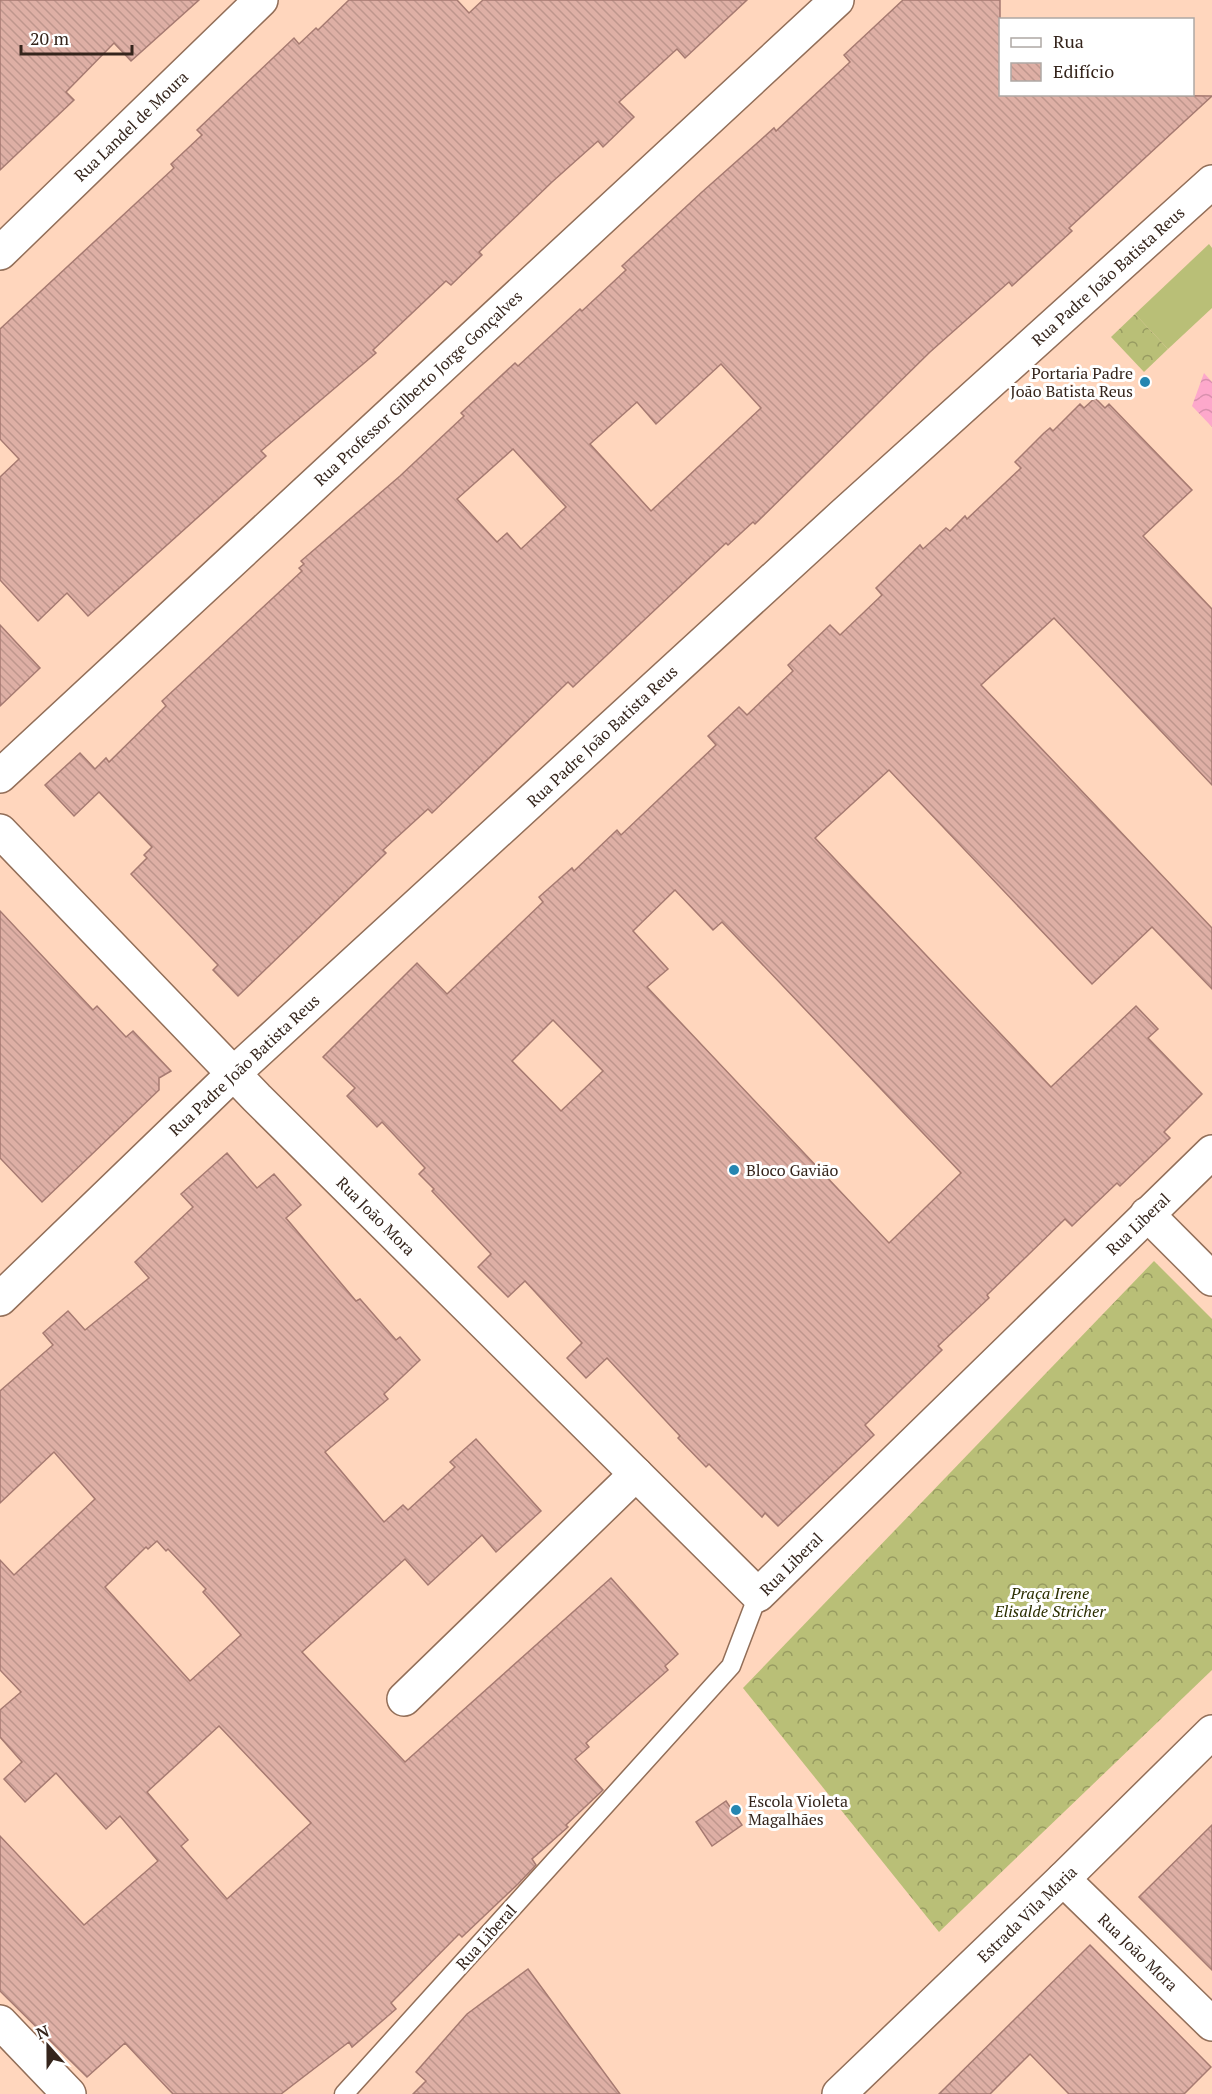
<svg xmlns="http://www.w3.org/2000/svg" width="1212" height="2094" font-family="'PT Serif',serif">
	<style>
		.forest { fill: url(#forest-crowns) }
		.pitch { fill: #b9bf77 }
		.water { fill: url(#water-waves) }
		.building { fill: url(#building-back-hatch); stroke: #a67a71; stroke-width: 1.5; fill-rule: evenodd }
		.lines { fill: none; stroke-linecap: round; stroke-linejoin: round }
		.lane-casing { stroke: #926e58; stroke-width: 21 }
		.street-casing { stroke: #926e58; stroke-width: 36 }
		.secondary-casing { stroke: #926e58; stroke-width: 36 }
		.lane { stroke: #fff; stroke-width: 18 }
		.street { stroke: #fff; stroke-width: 33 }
		.secondary { stroke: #fff; stroke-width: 33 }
		.poi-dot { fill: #2586b1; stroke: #fff; stroke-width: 2 }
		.labels { text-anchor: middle; stroke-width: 6; stroke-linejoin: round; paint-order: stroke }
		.street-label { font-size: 16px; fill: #35251c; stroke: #fff }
		.poi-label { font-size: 16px; fill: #35251c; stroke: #fff; text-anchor: start }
		.park-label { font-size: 16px; font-style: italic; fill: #2b2e00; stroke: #fff }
	</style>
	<defs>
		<pattern id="forest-crowns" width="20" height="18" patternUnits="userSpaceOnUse" patternTransform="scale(1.5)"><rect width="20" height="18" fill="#b9bf77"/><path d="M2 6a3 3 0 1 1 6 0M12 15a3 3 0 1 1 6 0" fill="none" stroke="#979b61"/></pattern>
		<pattern id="water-waves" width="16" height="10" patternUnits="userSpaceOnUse" patternTransform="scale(1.5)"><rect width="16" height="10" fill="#fda8cb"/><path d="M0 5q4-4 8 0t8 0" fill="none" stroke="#d990ae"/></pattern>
		<pattern id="building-back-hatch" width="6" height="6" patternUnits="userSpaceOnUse" patternTransform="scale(1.5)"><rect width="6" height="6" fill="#deafa5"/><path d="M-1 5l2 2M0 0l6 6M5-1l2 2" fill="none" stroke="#bf968d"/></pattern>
	</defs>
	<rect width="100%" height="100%" fill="#ffd6bd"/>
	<!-- forest -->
	<g class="forest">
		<polygon points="1135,314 1168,349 1144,372 1111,337"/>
		<polygon points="1154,1261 1212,1319 1212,1670 939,1932 743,1688"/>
	</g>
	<!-- pitch -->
	<polygon class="pitch" points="1209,244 1212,248 1212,308 1168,349 1135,314"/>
	<!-- water -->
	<polygon class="water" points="1204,373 1212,382 1212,427 1192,406"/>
	<!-- building -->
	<g class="building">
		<polygon points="0,0 199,0 131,61 114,43 66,92 74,100 0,170"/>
		<polygon points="349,0 457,0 469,13 483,0 747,0 685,58 677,49 619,102 634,117 603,147 598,141 552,182 479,252 482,255 451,285 446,281 373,350 376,353 261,451 266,456 88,616 67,593 38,621 0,580 0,477 19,459 0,439 0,329 174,168 171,164 202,135 197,130 294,38 299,44 316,28 318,30"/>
		<path d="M903 0H1000V94L1212 96 1069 228 1072 231 1012 286 1009 282 930 352 755 524 753 522 728 545 726 543 573 687 568 682 432 813 428 809 383 850 386 853 238 996 213 970 218 965 131 874 147 858 144 855 152 847 99 792 74 816 45 785 80 753 95 769 106 758 109 762 166 706 162 701 302 571 299 568 304 564 301 561 400 476 464 416 461 413 515 363 518 366 580 309 582 311 626 270 622 266 702 192 774 128 776 131 850 62 844 55ZM721 364 761 408 651 511 590 444 637 402 656 424ZM513 449 566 507 521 549 507 533 497 542 457 499Z"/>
		<path d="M1095 398 1105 408 1109 404 1192 490 1143 536 1212 609V785L1054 618 981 685 1212 928V989L1152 927 1092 984 889 770 815 838 1051 1087 1136 1006 1158 1029 1148 1038 1202 1094 1164 1132 1170 1138 1120 1186 1117 1183 1072 1226 1065 1219 987 1295 989 1298 938 1346 942 1350 865 1425 874 1435 778 1526 765 1513 762 1517 709 1464 706 1467 678 1438 680 1436 607 1358 586 1378 567 1358 582 1343 525 1281 508 1297 478 1267 491 1254 432 1191 434 1189 419 1174 425 1168 382 1122 377 1127 347 1096 355 1088 323 1057 417 963 447 994 543 902 539 897 572 868 574 871 617 830 621 835 716 745 708 736 739 707 747 715 793 671 788 665 830 625 840 635 882 595 876 588 920 545 923 549 946 528 950 531 965 516 967 519 1021 468 1015 462 1044 433 1050 428 1053 431 1080 404 1084 408ZM675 890 713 930 722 922 961 1173 889 1243 647 987 668 969 633 931ZM553 1020 603 1071 561 1111 512 1061Z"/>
		<polygon points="0,625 40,668 0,706"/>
		<polygon points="0,911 93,1010 97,1006 126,1037 133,1031 171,1071 159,1078 159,1090 42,1202 0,1158"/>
		<path d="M227 1153 257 1188 274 1174 301 1205 286 1218 356 1301 360 1299 396 1340 400 1337 420 1360 384 1394 388 1399 325 1452 384 1522 403 1505 408 1510 455 1467 450 1462 476 1439 541 1511 496 1552 482 1535 428 1585 405 1559 302 1652 405 1762 611 1578 678 1654 665 1666 668 1670 586 1743 589 1747 575 1759 603 1790 566 1825 568 1827 532 1859 536 1865 518 1884 462 1937 459 1934 391 2003 396 2009 352 2047 349 2042 281 2094H173L125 2043 87 2077 0 1991V1836L84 1925 158 1861 120 1816 106 1829 56 1773 25 1802 4 1779 22 1762 0 1737V1710L21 1692 0 1670V1560L14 1575 95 1499 54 1452 0 1503V1391L53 1345 43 1333 68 1311 85 1330 149 1278 135 1262 193 1207 181 1194ZM157 1541 166 1551 168 1549 206 1589 203 1592 241 1635 190 1681 105 1587 146 1547 148 1549ZM219 1726 311 1823 227 1899 181 1846 188 1840 147 1792Z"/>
		<polygon points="726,1801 742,1825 712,1846 696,1822"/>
		<polygon points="1212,1825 1212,1970 1139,1897"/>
		<polygon points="1090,1945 1211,2067 1184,2094 1069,2094 1030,2054 990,2094 939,2094"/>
		<polygon points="528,1969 620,2094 413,2094 426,2081 416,2072 467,2014"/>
	</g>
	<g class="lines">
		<defs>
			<polyline id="lane" points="344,2094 731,1666 758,1595"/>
			<g id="street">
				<polyline points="0,253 261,0"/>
				<polyline points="0,776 837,0"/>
				<polyline points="1147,1214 1212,1279"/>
				<polyline points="0,1299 233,1074"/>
				<polyline points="404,1699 636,1474"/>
				<polyline points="1063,1879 1212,2024"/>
				<polyline points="0,2022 69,2094"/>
				<polyline points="839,2094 1063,1879 1212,1732"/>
			</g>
			<g id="secondary">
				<polyline points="0,831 257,1098 758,1595 1212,1152"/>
				<polyline points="233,1074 842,516 1212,182"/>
			</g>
		</defs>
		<!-- lane casing -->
		<use href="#lane" class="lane-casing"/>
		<!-- street casing -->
		<use href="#street" class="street-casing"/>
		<!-- secondary casing -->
		<use href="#secondary" class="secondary-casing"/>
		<!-- lane -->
		<use href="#lane" class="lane"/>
		<!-- street -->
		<use href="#street" class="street"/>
		<!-- secondary -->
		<use href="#secondary" class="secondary"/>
	</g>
	<!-- markers -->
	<g class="poi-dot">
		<circle cx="1145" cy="382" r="6"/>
		<circle cx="734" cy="1170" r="6"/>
		<circle cx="736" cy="1810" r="6"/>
	</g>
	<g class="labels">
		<!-- street labels -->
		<g class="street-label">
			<text transform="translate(131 126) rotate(-44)" y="6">Rua Landel de Moura</text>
			<text transform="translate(1108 276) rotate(-42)" y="6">Rua Padre João Batista Reus</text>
			<text transform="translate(418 388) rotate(-43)" y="6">Rua Professor Gilberto Jorge Gonçalves</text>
			<text transform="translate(602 736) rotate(-43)" y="6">Rua Padre João Batista Reus</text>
			<text transform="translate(244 1065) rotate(-43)" y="6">Rua Padre João Batista Reus</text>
			<text transform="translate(376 1216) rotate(45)" y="6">Rua João Mora</text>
			<text transform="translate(1138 1224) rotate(-44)" y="6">Rua Liberal</text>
			<text transform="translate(791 1564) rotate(-45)" y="6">Rua Liberal</text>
			<text transform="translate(1027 1914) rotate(-44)" y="6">Estrada Vila Maria</text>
			<text transform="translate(486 1937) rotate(-48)" y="6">Rua Liberal</text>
			<text transform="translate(1138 1952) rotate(44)" y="6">Rua João Mora</text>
		</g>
		<!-- poi labels -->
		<g class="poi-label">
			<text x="1133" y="379" text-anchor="end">Portaria Padre<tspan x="1133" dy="18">João Batista Reus</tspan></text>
			<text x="746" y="1176">Bloco Gavião</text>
			<text x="748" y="1807">Escola Violeta<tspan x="748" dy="18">Magalhães</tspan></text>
		</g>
		<!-- park labels -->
		<g class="park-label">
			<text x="1050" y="1599">Praça Irene<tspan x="1050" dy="18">Elisalde Stricher</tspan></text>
		</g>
	</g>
	<!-- legend -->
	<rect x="999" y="18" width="195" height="78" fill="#ffffff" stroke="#aea8a4" stroke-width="1.5"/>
	<rect x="1011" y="38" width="30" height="9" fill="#ffffff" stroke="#aea8a4" stroke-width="1.5"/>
	<text x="1053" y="48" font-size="18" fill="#35251c">Rua</text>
	<rect x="1011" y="63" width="30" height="18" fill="url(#building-back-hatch)" stroke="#aea8a4" stroke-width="1.5"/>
	<text x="1053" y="78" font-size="18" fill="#35251c">Edifício</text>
	<!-- north arrow -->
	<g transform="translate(48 2046) rotate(339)" stroke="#ffffff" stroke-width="4.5" paint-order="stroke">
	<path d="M0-4.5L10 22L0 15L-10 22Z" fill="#35251c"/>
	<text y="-9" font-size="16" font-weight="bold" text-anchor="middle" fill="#35251c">N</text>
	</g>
	<!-- scale -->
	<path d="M21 45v9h111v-9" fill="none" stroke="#35251c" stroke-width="3"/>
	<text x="30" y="45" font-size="18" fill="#35251c" stroke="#ffffff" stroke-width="4.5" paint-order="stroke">20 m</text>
</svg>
